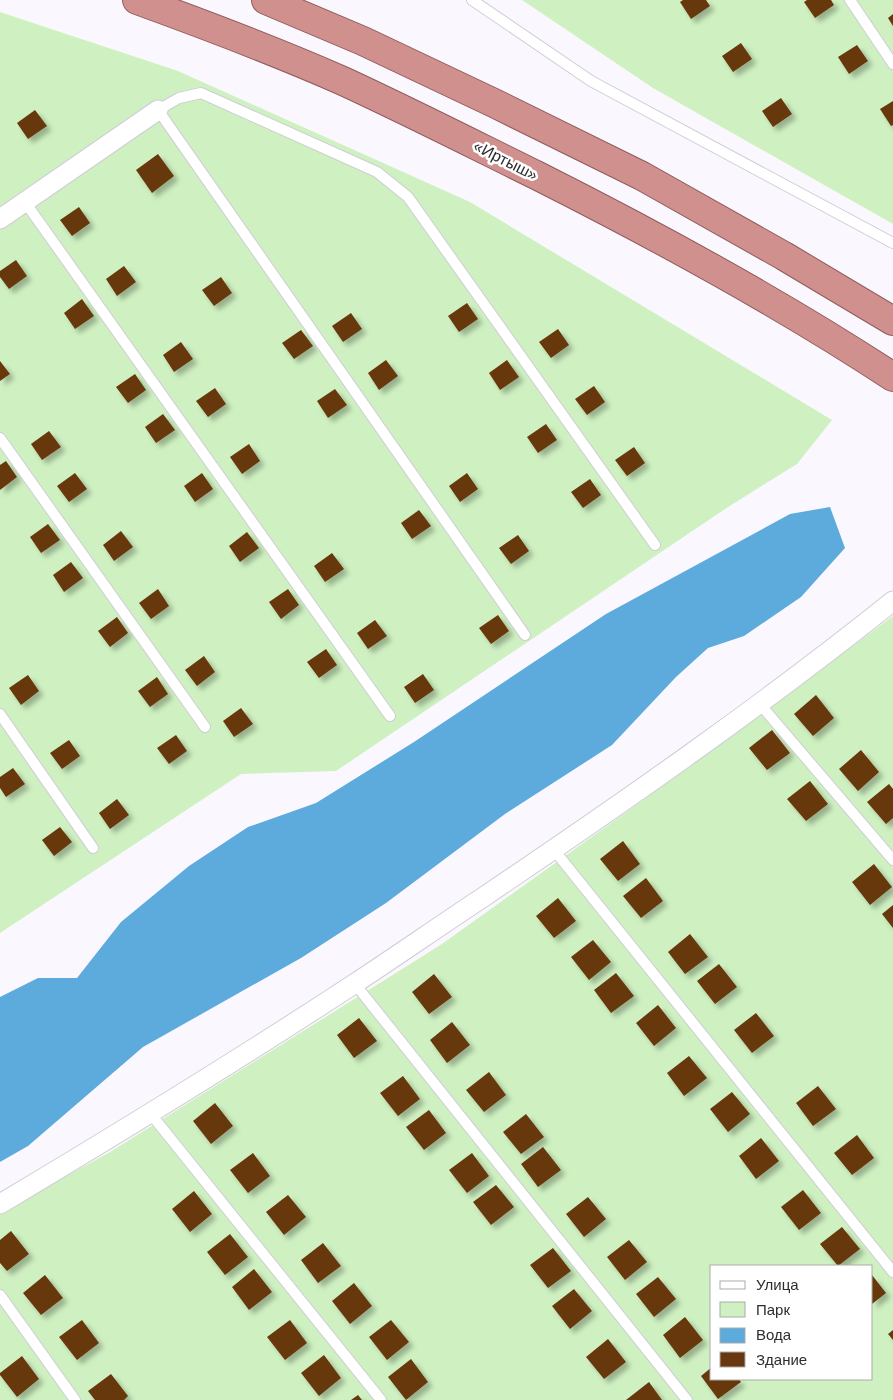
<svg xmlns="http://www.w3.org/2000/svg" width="893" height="1400" font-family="Arial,sans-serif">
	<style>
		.green { fill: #cff1c1; fill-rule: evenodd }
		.water { fill: #5daadd }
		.building { fill: #68370f; filter: url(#shadow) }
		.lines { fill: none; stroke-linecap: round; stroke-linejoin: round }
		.service-casing { stroke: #cfccd6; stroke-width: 12 }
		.minor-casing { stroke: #cfccd6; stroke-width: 21 }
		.trunk-casing { stroke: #905b5b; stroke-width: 30 }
		.service { stroke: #fff; stroke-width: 10 }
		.minor { stroke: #fff; stroke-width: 19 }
		.trunk { stroke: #d0908e; stroke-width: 28 }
		.labels { text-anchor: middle; stroke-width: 5; stroke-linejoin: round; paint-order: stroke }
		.street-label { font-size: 16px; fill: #2e2c30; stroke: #fff }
	</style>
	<defs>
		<filter id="shadow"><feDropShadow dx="4.5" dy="4.5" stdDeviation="2.5" flood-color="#0004"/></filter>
	</defs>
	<rect width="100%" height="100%" fill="#faf8fe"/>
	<!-- green -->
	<g class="green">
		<polygon points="522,0 893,0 893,224 653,88"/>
		<polygon points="0,12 178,71 470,202 832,420 797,464 728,507 336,771 241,774 0,933"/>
		<path d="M893 616V1400H0V1213L110 1152 442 944 688 768ZM712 1266H872V1379H712Z"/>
	</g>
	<!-- water -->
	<polygon class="water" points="830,507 845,548 801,597 744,636 708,648 676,677 612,745 505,814 386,903 301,958 143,1047 28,1146 0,1162 0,997 38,978 77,978 121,922 189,866 248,827 316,803 414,742 606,614 790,514"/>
	<!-- building -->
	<g class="building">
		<polygon points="683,0 706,0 710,6 691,19 680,2"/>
		<polygon points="807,0 831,0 834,5 815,18 804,2"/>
		<polygon points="893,14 893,26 888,18"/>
		<polygon points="741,43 752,59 733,72 722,56"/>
		<polygon points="857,45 868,61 849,74 838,57"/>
		<polygon points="781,98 792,114 773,127 762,111"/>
		<polygon points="893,101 893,125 891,126 880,109"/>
		<polygon points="35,110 47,126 28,139 17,123"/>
		<polygon points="158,154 174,176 152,193 136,170"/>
		<polygon points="79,207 90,223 72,236 60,220"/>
		<polygon points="16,260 27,276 9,289 0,277 0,271"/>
		<polygon points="124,266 136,282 117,296 106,279"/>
		<polygon points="221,277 232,293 214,306 202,290"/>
		<polygon points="82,299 94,316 75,329 64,313"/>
		<polygon points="467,303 478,319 459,332 448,316"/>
		<polygon points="351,313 362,329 343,342 332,326"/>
		<polygon points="558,329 569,345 551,358 539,342"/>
		<polygon points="301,330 313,346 294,359 282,343"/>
		<polygon points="181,342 193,359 174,372 163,355"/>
		<polygon points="386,360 398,376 379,390 368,373"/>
		<polygon points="507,360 519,377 500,390 489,373"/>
		<polygon points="0,361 10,374 0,381"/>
		<polygon points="135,374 146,390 128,403 116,387"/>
		<polygon points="594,386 605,402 587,415 575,399"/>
		<polygon points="215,388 226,404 208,417 196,401"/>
		<polygon points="335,389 347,405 328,418 317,401"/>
		<polygon points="163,414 175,430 156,443 145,427"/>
		<polygon points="546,424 557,440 538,453 527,437"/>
		<polygon points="49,431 61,447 42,460 31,444"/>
		<polygon points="249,444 260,461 242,474 230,457"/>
		<polygon points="634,447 645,463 627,476 615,460"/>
		<polygon points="6,461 17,477 0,490 0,465"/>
		<polygon points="75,473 87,489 69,502 57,486"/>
		<polygon points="202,473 213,489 195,502 184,486"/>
		<polygon points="467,473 478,489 460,502 449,486"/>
		<polygon points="590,479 601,495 583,508 571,492"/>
		<polygon points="419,510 431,526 412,539 401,523"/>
		<polygon points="48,524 60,540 41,553 30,537"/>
		<polygon points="121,531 133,547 114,561 103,545"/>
		<polygon points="247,532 259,548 240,562 229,546"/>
		<polygon points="518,535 529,551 511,564 499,548"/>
		<polygon points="332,553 344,569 325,582 314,566"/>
		<polygon points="71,562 83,578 64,592 53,575"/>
		<polygon points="158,589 169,606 151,619 139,603"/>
		<polygon points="288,589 299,605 281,619 269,602"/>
		<polygon points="498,615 509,631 491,644 479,628"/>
		<polygon points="117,617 128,633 110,647 98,631"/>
		<polygon points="375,620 387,636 368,649 357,633"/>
		<polygon points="326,649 337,665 319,678 307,662"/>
		<polygon points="204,656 215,672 197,686 185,670"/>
		<polygon points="423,674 434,690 415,703 404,687"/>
		<polygon points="28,675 39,691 21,705 9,688"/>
		<polygon points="157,677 168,694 150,707 138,691"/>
		<polygon points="816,695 834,718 813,736 794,714"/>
		<polygon points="241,708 253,724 234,737 223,721"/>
		<polygon points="772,730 790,753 767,770 749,748"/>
		<polygon points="176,735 187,751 169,764 157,748"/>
		<polygon points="69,740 80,756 62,769 50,753"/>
		<polygon points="861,750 879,772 858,791 839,769"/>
		<polygon points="13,768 25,784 6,797 0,788 0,777"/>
		<polygon points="810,781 828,804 806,821 787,799"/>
		<polygon points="889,784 893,789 893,818 886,824 867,802"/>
		<polygon points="117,799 129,815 110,829 99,813"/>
		<polygon points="60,827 72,842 54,856 42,840"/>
		<polygon points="623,841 640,864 618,881 600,859"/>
		<polygon points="874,864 892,887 870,905 852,882"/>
		<polygon points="646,878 663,901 641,918 623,896"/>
		<polygon points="558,898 576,921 554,938 536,916"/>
		<polygon points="893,905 893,928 882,914"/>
		<polygon points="690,934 708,957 685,974 668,952"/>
		<polygon points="593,940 611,962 589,980 571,957"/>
		<polygon points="719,964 737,987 715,1004 697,981"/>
		<polygon points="616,973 634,996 611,1013 594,990"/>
		<polygon points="434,974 452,997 429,1014 412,992"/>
		<polygon points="658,1005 676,1028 654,1046 636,1023"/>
		<polygon points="756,1013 774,1036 752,1053 734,1030"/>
		<polygon points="359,1018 377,1041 354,1058 337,1035"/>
		<polygon points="452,1022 470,1045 447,1063 430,1040"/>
		<polygon points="689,1056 707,1078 684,1096 667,1073"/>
		<polygon points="489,1072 506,1095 484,1112 466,1090"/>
		<polygon points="403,1076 420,1099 398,1116 380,1093"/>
		<polygon points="818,1086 836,1109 813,1126 796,1103"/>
		<polygon points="732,1092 750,1114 728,1132 710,1109"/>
		<polygon points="215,1103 233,1126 211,1144 193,1121"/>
		<polygon points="429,1110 446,1133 424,1150 406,1127"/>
		<polygon points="526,1114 544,1137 521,1154 503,1132"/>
		<polygon points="857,1135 874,1158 852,1175 834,1153"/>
		<polygon points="761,1138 779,1161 756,1179 739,1156"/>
		<polygon points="543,1147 561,1170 538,1187 521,1164"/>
		<polygon points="253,1153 270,1176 248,1193 230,1170"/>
		<polygon points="472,1153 489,1176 467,1193 449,1170"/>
		<polygon points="496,1185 514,1207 491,1225 473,1202"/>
		<polygon points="803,1190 821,1213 799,1230 781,1207"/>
		<polygon points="194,1191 212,1214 190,1232 172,1209"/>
		<polygon points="288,1195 306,1217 284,1235 266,1212"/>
		<polygon points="588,1197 606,1219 584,1237 566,1214"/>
		<polygon points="842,1227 860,1249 838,1266 820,1244"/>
		<polygon points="11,1231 29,1254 7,1271 0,1263 0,1240"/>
		<polygon points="230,1234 248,1257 225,1275 207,1252"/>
		<polygon points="629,1240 647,1262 625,1280 607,1257"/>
		<polygon points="323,1243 341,1266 318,1283 301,1260"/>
		<polygon points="553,1248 571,1271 548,1288 530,1265"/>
		<polygon points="254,1269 272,1292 249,1310 232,1287"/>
		<polygon points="45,1275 63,1298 41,1315 23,1293"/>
		<polygon points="872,1275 886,1293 872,1304"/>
		<polygon points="658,1277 676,1299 654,1317 636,1294"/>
		<polygon points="354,1283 372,1306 350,1324 332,1301"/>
		<polygon points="574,1289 592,1311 570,1329 552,1306"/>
		<polygon points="685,1317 703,1340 680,1358 663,1335"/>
		<polygon points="82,1320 99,1343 77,1360 59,1337"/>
		<polygon points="290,1320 307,1343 285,1360 267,1337"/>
		<polygon points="391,1320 409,1342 387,1360 369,1337"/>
		<polygon points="893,1330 893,1340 888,1334"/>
		<polygon points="608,1339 626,1362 604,1379 586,1357"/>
		<polygon points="324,1355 341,1378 319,1396 301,1373"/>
		<polygon points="22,1356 39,1379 17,1397 0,1375 0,1373"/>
		<polygon points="411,1359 428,1382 406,1400 388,1377"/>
		<polygon points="712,1367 712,1379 739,1379 741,1382 718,1399 701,1376"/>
		<polygon points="111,1374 128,1396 124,1400 95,1400 88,1391"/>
		<polygon points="649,1382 662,1400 626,1400"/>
		<polygon points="358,1395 362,1400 351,1400"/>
	</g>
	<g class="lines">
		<defs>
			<g id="service">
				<polyline points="472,0 591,81 893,243"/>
				<polyline points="850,0 893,64"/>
				<polyline points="25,202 390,716"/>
				<polyline points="0,438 205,727"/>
				<polyline points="525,635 158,110 179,98 201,93 377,172 408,197 655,545"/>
				<polyline points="759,703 893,860"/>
				<polyline points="0,714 93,848"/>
				<polyline points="554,850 893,1272"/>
				<polyline points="355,984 687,1400"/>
				<polyline points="150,1113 381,1400"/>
				<polyline points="0,1295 75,1400"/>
			</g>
			<g id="minor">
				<polyline points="0,219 158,110"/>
				<path d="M0 1204C119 1133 238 1060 354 984 398 955 441 925 485 896 624 802 762 706 893 601"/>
			</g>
			<g id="trunk">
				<path d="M137 0C206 25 275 51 343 81 408 111 473 144 538 176 659 237 779 302 893 377"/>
				<polyline points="266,0 363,41 496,104 642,176 784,256 893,321"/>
			</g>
		</defs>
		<!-- service casing -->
		<use href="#service" class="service-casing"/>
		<!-- minor casing -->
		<use href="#minor" class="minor-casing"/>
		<!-- trunk casing -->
		<use href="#trunk" class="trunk-casing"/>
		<!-- service -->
		<use href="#service" class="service"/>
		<!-- minor -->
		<use href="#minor" class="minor"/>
		<!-- trunk -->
		<use href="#trunk" class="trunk"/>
	</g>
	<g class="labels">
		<!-- street labels -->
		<g class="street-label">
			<text transform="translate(506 160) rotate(27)" y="6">«Иртыш»</text>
		</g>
	</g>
	<!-- legend -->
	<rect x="710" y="1265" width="162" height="115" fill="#ffffff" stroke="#ababac"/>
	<rect x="720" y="1281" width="25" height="8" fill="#ffffff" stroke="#ababac"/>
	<text x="756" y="1290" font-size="15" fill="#2e2c30">Улица</text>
	<rect x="720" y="1302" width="25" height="15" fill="#cff1c1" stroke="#ababac"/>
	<text x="756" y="1315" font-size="15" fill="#2e2c30">Парк</text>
	<rect x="720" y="1328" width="25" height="15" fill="#5daadd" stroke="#ababac"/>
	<text x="756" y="1340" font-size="15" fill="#2e2c30">Вода</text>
	<rect x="720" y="1352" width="25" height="15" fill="#68370f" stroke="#ababac"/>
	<text x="756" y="1365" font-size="15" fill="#2e2c30">Здание</text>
</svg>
